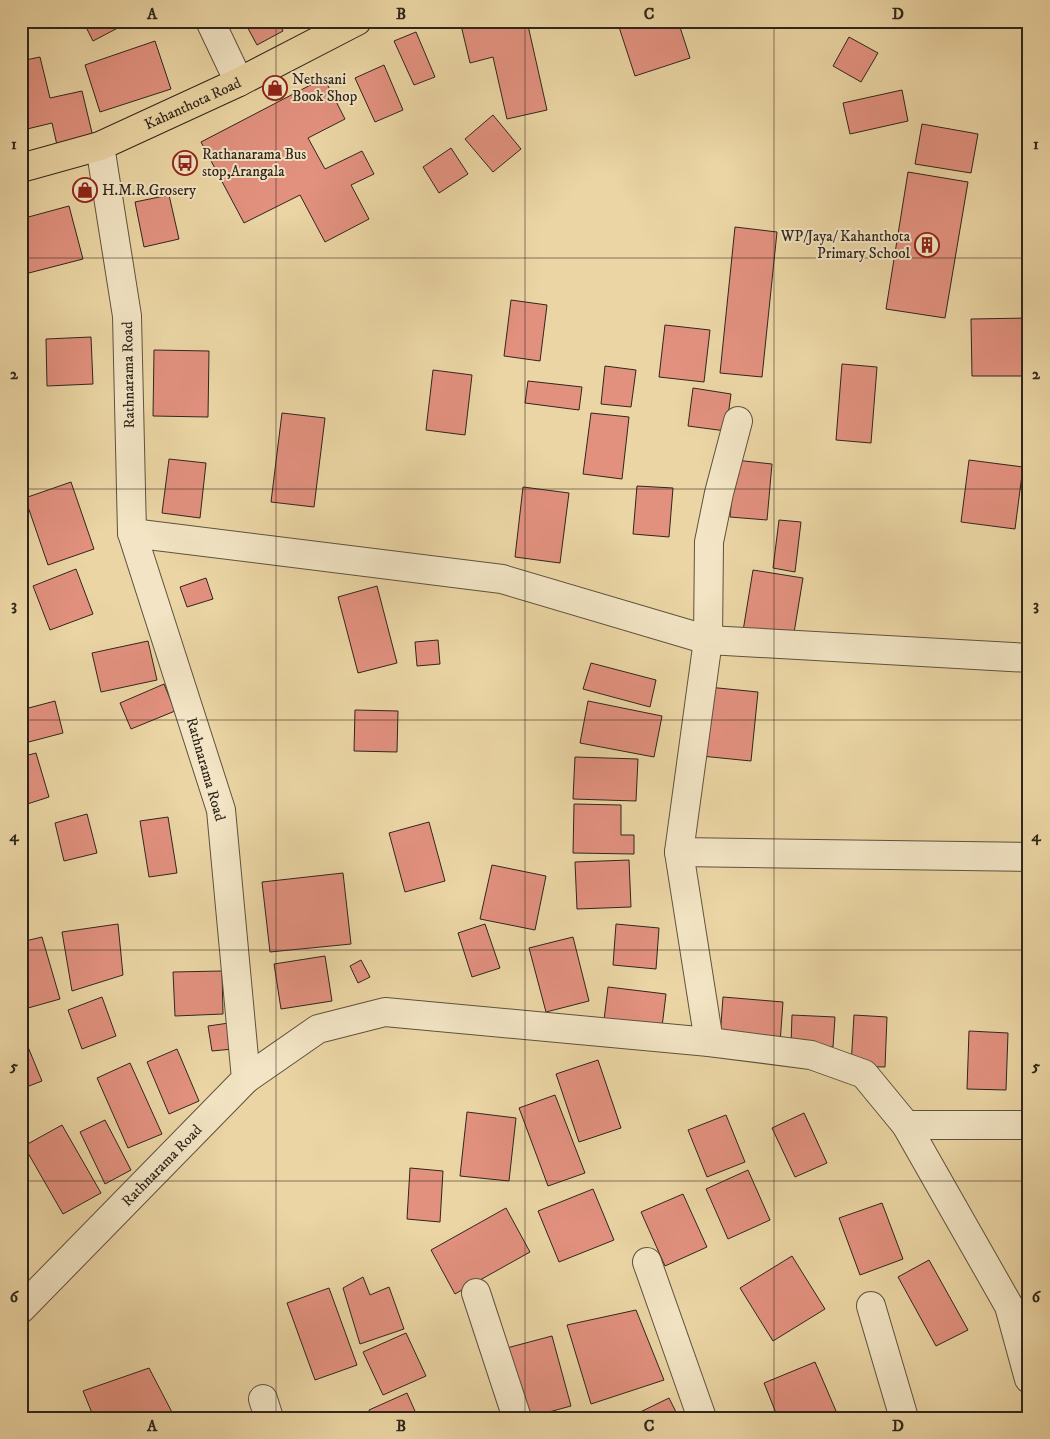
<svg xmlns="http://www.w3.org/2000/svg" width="1050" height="1439" font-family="'IM FELL DW Pica',serif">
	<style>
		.building { fill: #e2917f; stroke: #2f261c }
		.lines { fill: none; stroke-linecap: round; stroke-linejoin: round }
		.minor-casing { stroke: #5e523e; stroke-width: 30 }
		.major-casing { stroke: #2f261c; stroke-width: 30 }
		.minor { stroke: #f2e4c4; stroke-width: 28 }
		.major { stroke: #ebd5a4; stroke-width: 28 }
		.grid { fill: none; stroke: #2f261c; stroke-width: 1; stroke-opacity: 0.55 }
		.labels { text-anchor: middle; stroke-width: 4; stroke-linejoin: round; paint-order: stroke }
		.poi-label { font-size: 15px; fill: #2f261c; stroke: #f2e4c4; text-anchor: start }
		.street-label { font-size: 15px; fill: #2f261c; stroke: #f2e4c4 }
		.neatline { fill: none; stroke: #2f261c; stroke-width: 2 }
		.grid-label { font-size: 16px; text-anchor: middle; font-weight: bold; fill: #2f261c }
	</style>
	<rect width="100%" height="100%" fill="#ebd5a4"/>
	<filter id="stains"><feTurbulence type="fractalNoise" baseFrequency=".004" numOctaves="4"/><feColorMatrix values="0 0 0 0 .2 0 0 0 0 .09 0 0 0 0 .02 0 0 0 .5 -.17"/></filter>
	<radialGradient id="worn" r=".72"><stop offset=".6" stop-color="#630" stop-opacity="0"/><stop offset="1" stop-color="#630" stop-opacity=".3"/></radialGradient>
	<!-- building -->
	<g class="building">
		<polygon points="83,21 131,21 93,41"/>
		<polygon points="244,21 278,21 283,31 257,45"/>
		<polygon points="460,21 527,21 547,110 507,119 493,57 470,63"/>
		<polygon points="617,21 678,21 690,58 635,76"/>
		<polygon points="416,32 435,77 414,85 394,41"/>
		<polygon points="849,37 878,53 861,82 833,66"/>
		<polygon points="155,41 171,89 100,112 85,65"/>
		<polygon points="40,57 50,98 82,91 93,137 57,145 52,123 23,130 21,122 21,61"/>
		<polygon points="384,65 403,110 375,122 355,78"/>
		<polygon points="324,78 345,119 308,138 325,169 362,151 374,174 351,185 369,219 325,242 300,195 244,223 201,142"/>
		<polygon points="902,90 908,121 850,134 843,103"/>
		<polygon points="493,115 521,149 493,172 465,139"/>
		<polygon points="922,124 978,134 971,173 915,164"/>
		<polygon points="451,148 468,174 439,193 423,167"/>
		<polygon points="908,172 968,182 945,318 886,309"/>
		<polygon points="169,195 179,239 144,247 135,202"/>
		<polygon points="69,206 83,259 21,275 21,219"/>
		<polygon points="735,227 777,232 762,377 720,373"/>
		<polygon points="511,300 547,305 540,361 504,356"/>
		<polygon points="1029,318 1029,376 972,376 971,319"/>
		<polygon points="665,325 710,330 704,382 659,377"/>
		<polygon points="91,337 93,384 47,386 46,339"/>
		<polygon points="154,350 209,351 208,417 153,416"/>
		<polygon points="842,364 877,367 871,443 836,440"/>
		<polygon points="605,366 636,370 631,407 601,404"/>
		<polygon points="433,370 472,375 465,435 426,430"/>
		<polygon points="528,381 582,387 579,410 525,403"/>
		<polygon points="693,388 731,394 726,431 688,426"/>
		<polygon points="282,413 325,418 314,507 271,502"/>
		<polygon points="591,413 629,417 622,479 583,474"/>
		<polygon points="169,459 206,463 200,518 162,513"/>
		<polygon points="735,460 772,464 767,520 730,517"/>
		<polygon points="969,460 1023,467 1015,529 961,522"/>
		<polygon points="71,482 94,549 48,565 25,498"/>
		<polygon points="637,486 673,488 669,537 633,534"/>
		<polygon points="523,487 569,493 560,563 515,557"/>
		<polygon points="779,520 801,522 795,572 773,568"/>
		<polygon points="76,569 93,614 50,630 33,586"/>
		<polygon points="753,570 803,578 793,639 743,631"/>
		<polygon points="206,578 213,599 187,607 180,587"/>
		<polygon points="377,586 397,663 358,673 338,597"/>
		<polygon points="438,640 440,664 417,666 415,642"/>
		<polygon points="148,641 157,680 101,692 92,653"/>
		<polygon points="591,663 656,680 650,707 583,689"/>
		<polygon points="164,684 175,711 131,729 120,703"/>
		<polygon points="708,687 758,692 751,761 701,756"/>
		<polygon points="55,701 63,733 21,744 21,710"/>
		<polygon points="588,701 662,716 654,757 580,743"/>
		<polygon points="355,710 398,711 397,752 354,751"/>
		<polygon points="36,753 49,797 21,806 21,757"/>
		<polygon points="575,757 638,759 636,801 573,799"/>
		<polygon points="574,804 621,805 621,835 634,835 634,854 573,853"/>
		<polygon points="87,814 97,853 64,861 55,823"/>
		<polygon points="168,817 177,873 149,877 140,821"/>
		<polygon points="429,822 445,881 405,892 389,833"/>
		<polygon points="629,860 631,907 577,909 575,862"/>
		<polygon points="492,865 546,876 535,930 480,919"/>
		<polygon points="343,873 351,944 270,952 262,882"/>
		<polygon points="118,924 123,975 72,991 62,932"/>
		<polygon points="485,924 500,968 472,977 458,933"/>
		<polygon points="616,924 659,928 656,969 613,965"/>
		<polygon points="42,937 60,999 21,1010 21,942"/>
		<polygon points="573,937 589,1001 546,1012 529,948"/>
		<polygon points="325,956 332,1001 281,1009 274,964"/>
		<polygon points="361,960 370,977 358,983 350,966"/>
		<polygon points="222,971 223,1014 175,1016 173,972"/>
		<polygon points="608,987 666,994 662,1027 604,1020"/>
		<polygon points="102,997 116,1036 82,1049 68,1010"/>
		<polygon points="723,997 783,1002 780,1043 720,1038"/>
		<polygon points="792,1015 835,1017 833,1047 791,1045"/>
		<polygon points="854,1015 887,1017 885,1067 851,1066"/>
		<polygon points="1029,1015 1029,1049 1027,1048"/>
		<polygon points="229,1023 233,1049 212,1051 208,1026"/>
		<polygon points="21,1030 42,1081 21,1089"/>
		<polygon points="969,1031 1008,1033 1006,1090 967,1089"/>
		<polygon points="177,1049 199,1101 169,1114 147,1062"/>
		<polygon points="598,1060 621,1128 579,1142 556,1074"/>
		<polygon points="130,1063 162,1134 128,1148 97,1078"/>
		<polygon points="555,1095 585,1173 548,1186 519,1108"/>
		<polygon points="467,1112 516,1118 509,1181 460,1176"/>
		<polygon points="804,1113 827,1163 795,1177 772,1128"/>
		<polygon points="726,1115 745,1162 707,1177 688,1130"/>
		<polygon points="105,1120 131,1170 105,1184 80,1132"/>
		<polygon points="62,1125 101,1193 63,1214 24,1146"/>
		<polygon points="410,1168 443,1171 440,1222 407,1219"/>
		<polygon points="748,1170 770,1220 728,1239 706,1189"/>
		<polygon points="593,1189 614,1240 559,1262 538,1211"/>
		<polygon points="683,1194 707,1247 665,1266 641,1212"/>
		<polygon points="882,1203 903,1259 860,1275 839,1218"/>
		<polygon points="506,1208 530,1252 455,1294 431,1250"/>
		<polygon points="792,1256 825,1309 773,1341 740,1288"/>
		<polygon points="929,1260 968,1330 936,1346 898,1277"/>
		<polygon points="363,1277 370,1295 389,1287 404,1329 360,1344 343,1288"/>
		<polygon points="329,1288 357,1365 315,1380 287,1303"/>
		<polygon points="636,1310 664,1380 591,1404 567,1325"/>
		<polygon points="406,1333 426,1376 383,1395 363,1352"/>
		<polygon points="552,1336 571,1406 527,1418 503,1349"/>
		<polygon points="815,1362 839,1418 778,1418 764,1383"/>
		<polygon points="149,1368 175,1418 94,1418 83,1391"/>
		<polygon points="407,1393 418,1418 372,1418 369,1410"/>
		<polygon points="669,1398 679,1418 628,1418"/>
		<polygon points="996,1412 999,1418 981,1418"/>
	</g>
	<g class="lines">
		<defs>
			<g id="minor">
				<polyline points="210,21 239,82"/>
				<polyline points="132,533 502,579 708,640 1029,658"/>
				<polyline points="679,852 1029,857"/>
				<polyline points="709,1042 679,852 708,640 709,542 719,493 738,421"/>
				<polyline points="246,1079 318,1029 385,1012 709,1042 811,1055 864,1074 906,1125 1009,1306 1029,1379"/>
				<polyline points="906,1125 1029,1125"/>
				<polyline points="647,1262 702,1418"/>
				<polyline points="476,1293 517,1418"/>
				<polyline points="871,1306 904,1418"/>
				<path id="s1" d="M21 1309 246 1079 221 810 132 533 127 316 100 146"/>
				<polyline points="263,1399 269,1418"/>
			</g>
			<g id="major">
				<path id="s2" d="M21 168 100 146 239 82 357 21"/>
			</g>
		</defs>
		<!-- minor casing -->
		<use href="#minor" class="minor-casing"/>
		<!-- major casing -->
		<use href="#major" class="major-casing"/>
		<!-- minor -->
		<use href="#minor" class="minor"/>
		<!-- major -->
		<use href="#major" class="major"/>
	</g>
	<!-- grid -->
	<path class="grid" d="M276 21V1418M525 21V1418M774 21V1418M21 258H1029M21 489H1029M21 720H1029M21 950H1029M21 1181H1029"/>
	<!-- icons -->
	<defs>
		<symbol id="shop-ring" viewBox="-11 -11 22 22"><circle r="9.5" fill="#f2e4c4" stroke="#8f2418" stroke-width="1.5"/><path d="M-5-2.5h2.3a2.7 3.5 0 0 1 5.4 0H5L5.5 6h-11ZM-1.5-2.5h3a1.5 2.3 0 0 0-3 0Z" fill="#8f2418"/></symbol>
		<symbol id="bus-ring" viewBox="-11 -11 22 22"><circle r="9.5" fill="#f2e4c4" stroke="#8f2418" stroke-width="1.5"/><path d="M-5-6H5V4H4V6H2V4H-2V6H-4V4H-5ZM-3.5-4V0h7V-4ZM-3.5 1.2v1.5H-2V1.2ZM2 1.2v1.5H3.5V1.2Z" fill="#8f2418"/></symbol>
		<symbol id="building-ring" viewBox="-11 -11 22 22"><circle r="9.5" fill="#f2e4c4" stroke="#8f2418" stroke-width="1.5"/><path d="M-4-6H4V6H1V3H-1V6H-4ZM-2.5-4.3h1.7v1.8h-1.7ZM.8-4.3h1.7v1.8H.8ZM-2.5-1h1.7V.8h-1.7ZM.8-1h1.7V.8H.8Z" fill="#8f2418"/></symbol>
	</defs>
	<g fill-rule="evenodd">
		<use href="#shop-ring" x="261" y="74" width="28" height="28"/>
		<use href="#bus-ring" x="171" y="149" width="28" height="28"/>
		<use href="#shop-ring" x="71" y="176" width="28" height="28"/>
		<use href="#building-ring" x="913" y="231" width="28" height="28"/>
	</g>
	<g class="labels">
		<!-- poi labels -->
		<g class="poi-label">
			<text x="292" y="84">Nethsani<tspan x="292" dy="17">Book Shop</tspan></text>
			<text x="202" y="159">Rathanarama Bus<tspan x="202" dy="17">stop,Arangala</tspan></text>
			<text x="102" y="195">H.M.R.Grosery</text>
			<text x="910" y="241" text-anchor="end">WP/Jaya/ Kahanthota<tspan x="910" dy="17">Primary School</tspan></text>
		</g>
		<!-- street labels -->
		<g class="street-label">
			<text dy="5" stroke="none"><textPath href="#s2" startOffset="184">Kahanthota Road</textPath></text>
			<text transform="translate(128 375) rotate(-91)" y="5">Rathnarama Road</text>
			<text transform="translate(206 769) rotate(74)" y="5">Rathnarama Road</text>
			<text dy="5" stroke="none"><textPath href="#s1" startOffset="201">Rathnarama Road</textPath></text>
		</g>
	</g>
	<!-- margin -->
	<rect width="1050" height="1439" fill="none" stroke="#ebd5a4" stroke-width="55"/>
	<rect x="28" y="28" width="994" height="1384" class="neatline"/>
	<g class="grid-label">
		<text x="152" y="19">A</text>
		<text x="401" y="19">B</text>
		<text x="649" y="19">C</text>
		<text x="898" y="19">D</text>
		<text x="14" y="149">1</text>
		<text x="1036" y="149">1</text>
		<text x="14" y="379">2</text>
		<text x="1036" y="379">2</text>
		<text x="14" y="610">3</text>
		<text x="1036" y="610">3</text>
		<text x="14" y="841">4</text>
		<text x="1036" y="841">4</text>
		<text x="14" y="1071">5</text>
		<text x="1036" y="1071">5</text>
		<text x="14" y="1302">6</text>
		<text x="1036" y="1302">6</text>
		<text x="152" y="1431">A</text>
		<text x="401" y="1431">B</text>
		<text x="649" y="1431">C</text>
		<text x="898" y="1431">D</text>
	</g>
	<rect width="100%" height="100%" filter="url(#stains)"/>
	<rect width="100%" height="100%" fill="url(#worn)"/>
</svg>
